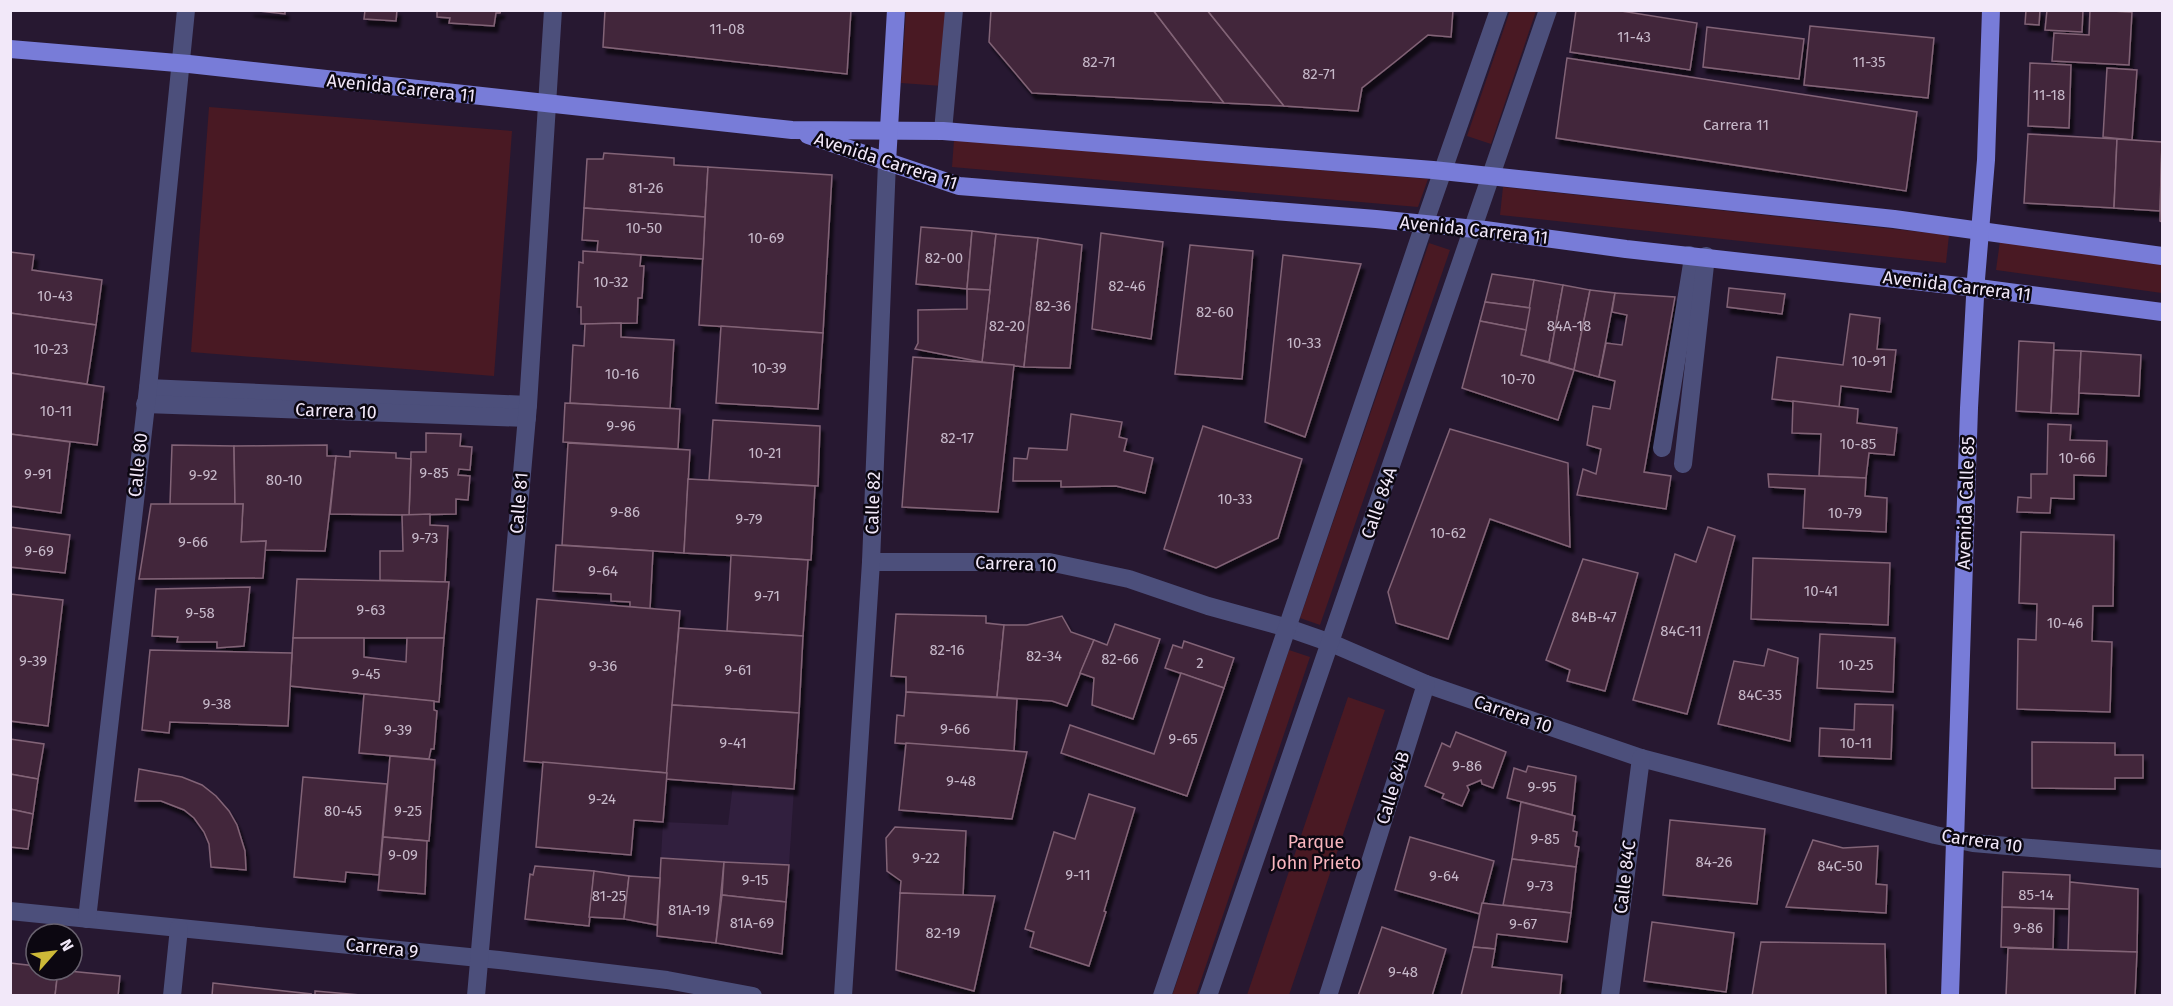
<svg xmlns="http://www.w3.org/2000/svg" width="2173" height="1006" font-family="'Fira Sans',sans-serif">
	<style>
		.built { fill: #311f3e }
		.green { fill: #491923 }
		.building { fill: #43283a; stroke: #826377; stroke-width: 1.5; filter: url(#shadow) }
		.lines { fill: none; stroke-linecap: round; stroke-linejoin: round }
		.minor { stroke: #4c4f7b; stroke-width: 18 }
		.major { stroke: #787cd8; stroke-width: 18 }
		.labels { text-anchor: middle; stroke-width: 5; stroke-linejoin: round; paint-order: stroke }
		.number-label { font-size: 15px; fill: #c6b8c9 }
		.street-label { font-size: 18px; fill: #f2e8f9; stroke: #0c0711 }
		.park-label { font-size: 18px; fill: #f9b5be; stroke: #0c0711 }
	</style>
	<defs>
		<filter id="shadow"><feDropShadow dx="3.5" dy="6" stdDeviation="1.5" flood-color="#0009"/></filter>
	</defs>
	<rect width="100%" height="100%" fill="#271831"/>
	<!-- built -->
	<polygon class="built" points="733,784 794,789 789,865 661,858 663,822 728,825"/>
	<!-- green -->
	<g class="green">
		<polygon points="906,11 947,11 942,86 901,83"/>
		<polygon points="1510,11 1536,11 1491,144 1467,136"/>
		<polygon points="209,107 512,131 494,376 191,352"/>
		<polygon points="954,140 1428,179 1418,207 952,167"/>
		<polygon points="1503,187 1949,235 1946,263 1500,215"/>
		<polygon points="2000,241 2162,264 2162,293 1996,270"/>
		<polygon points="1429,243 1450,250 1320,625 1300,618"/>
		<polygon points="1289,650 1310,657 1196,995 1172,996"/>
		<polygon points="1348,697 1385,710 1289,995 1247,995"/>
	</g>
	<!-- building -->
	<g class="building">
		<polygon points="250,10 285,10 285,14"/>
		<polygon points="365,10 397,10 396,21 364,19"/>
		<polygon points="437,10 501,10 500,13 496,13 494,26 449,23 450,18 437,17"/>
		<polygon points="605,10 851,10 847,74 603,47"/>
		<polygon points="991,10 1153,10 1224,103 1032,93 989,42"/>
		<polygon points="1153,10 1207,10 1284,106 1224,103"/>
		<polygon points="1207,10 1453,10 1451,37 1428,35 1396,61 1362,88 1358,111 1284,106"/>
		<polygon points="1576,10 1615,10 1697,23 1690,70 1570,52"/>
		<polygon points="2026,10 2040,10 2039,25 2025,24"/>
		<polygon points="2047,10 2083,10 2082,32 2045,30"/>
		<polygon points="2090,10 2132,12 2129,65 2052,61 2054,33 2089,35"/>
		<polygon points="1810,26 1934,38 1928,98 1804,85"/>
		<polygon points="1707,27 1804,39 1799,79 1703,67"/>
		<polygon points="1567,58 1917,112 1906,191 1556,138"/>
		<polygon points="2030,63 2071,65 2069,128 2028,126"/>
		<polygon points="2107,68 2137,70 2132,140 2103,137"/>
		<polygon points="2028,134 2117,139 2114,208 2024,203"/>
		<polygon points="2117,139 2162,142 2160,211 2114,208"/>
		<polygon points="2162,142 2162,222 2160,221"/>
		<polygon points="604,153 674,158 674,165 708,167 705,217 584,208 587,159 603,159"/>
		<polygon points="708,167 832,175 823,333 699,325"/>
		<polygon points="584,208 705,217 703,259 597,252 598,241 582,240"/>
		<polygon points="921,227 972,231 967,289 916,284"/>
		<polygon points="972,231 996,234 990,290 967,289"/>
		<polygon points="1101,233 1163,242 1151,339 1092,329"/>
		<polygon points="996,234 1038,238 1024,367 982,362"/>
		<polygon points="1038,238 1082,245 1070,368 1024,367"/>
		<polygon points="1190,245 1253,251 1242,379 1175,374"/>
		<polygon points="583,251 641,255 640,266 644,266 642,298 638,298 637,323 581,324 581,307 577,307 579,262 583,263"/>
		<polygon points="10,252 34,255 32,270 102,280 96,325 10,313"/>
		<polygon points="1283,255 1361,264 1305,437 1265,422"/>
		<polygon points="1492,274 1534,280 1530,308 1485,302"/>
		<polygon points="1534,280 1563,285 1549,362 1521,355"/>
		<polygon points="1563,285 1590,290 1574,370 1549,362"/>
		<polygon points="1729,288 1785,294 1782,314 1727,307"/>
		<polygon points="967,289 990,290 982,362 915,349 918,343 918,310 967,309"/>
		<polygon points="1590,290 1615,293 1599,377 1574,370"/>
		<polygon points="1615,293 1675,297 1644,472 1671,476 1666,509 1577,495 1583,469 1596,474 1601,449 1587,445 1593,406 1610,409 1615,381 1599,377 1606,343 1622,345 1627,315 1612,312"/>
		<polygon points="1485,302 1530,308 1526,330 1480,321"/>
		<polygon points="10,313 96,325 87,384 10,373"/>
		<polygon points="1850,314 1880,318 1877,349 1896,350 1891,392 1841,386 1839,407 1772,399 1777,357 1843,365"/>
		<polygon points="1480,321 1526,330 1521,355 1574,370 1558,420 1462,388"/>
		<polygon points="621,323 621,337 674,340 670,409 570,403 573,345 584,346 585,324"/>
		<polygon points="721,326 823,333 818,409 716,403"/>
		<polygon points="2019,341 2054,343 2051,413 2016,411"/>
		<polygon points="2054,350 2081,351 2078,414 2051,413"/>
		<polygon points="2081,351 2141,355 2139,396 2079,393"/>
		<polygon points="913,357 1014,365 998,512 902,507"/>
		<polygon points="10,373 104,387 97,445 10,434"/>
		<polygon points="1793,401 1858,409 1857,423 1897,428 1894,455 1869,453 1866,478 1819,476 1821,434 1792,433"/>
		<polygon points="565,403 680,409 678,449 563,442"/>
		<polygon points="1071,414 1122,422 1119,437 1127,439 1124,451 1153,458 1145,493 1116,486 1061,487 1061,481 1013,481 1014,458 1027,459 1029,448 1067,450"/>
		<polygon points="713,420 820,426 818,486 709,480"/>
		<polygon points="2048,424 2071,425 2070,440 2107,441 2106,476 2074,475 2074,499 2051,498 2050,513 2017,512 2018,497 2031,498 2031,474 2047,474"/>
		<polygon points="1203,426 1302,459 1278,538 1216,568 1164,549"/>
		<polygon points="1450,429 1568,463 1570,547 1490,519 1448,639 1396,623 1388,592"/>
		<polygon points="426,433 461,434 460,446 472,447 470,470 459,469 458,475 470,476 468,500 456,499 456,514 409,515 411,452 426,452"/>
		<polygon points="10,434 70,442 61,513 10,506"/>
		<polygon points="568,443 690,450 684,553 562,545"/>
		<polygon points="172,445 234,446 235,504 170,504"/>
		<polygon points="327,445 327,456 336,456 325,551 265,550 266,541 241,542 243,504 235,504 234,446"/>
		<polygon points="350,451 396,453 396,458 411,459 409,515 330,514 336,456 350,457"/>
		<polygon points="1768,474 1866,478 1865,496 1887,498 1886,532 1803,528 1805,489 1769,487"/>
		<polygon points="688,479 815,486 811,560 684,553"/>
		<polygon points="151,504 243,504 241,542 266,541 263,578 139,579"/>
		<polygon points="430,514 430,525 448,526 445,582 380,580 380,551 403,551 402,515"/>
		<polygon points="10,527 70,535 65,573 10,567"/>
		<polygon points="1708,527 1735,536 1687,714 1633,700 1675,554 1696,562"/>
		<polygon points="2021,532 2114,535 2113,606 2093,606 2092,641 2112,642 2110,712 2017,709 2018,639 2036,640 2037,604 2019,603"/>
		<polygon points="556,545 653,551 650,609 630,607 630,602 611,601 611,594 553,591"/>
		<polygon points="731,555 808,560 803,636 727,631"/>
		<polygon points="1753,558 1890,563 1888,625 1751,619"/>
		<polygon points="1583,559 1638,573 1605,691 1567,681 1570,670 1546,660"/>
		<polygon points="297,579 449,582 444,638 293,638"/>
		<polygon points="250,587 244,646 217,648 217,642 177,642 178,637 152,636 156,589"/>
		<polygon points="10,594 63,600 48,726 10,721"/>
		<polygon points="537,599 680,611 667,773 524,761"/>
		<polygon points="896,614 986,616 986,623 1004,625 997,697 906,692 906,677 891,676"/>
		<polygon points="1062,616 1071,632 1094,640 1067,706 1052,701 997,697 1004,625 1027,625"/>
		<polygon points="1115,624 1160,639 1133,719 1092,705 1094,678 1080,673 1094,640 1107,645"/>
		<polygon points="679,628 803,636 799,713 672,705"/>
		<polygon points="1820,634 1895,638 1893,692 1817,688"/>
		<polygon points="293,638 364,638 364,657 406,662 407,638 444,638 439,702 290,686"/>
		<polygon points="1184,641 1234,658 1224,688 1165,668 1173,645 1182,648"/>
		<polygon points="1768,649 1798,658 1790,741 1718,724 1734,661 1764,666"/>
		<polygon points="150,650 292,653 288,726 170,722 169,733 142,730"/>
		<polygon points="1181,673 1224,688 1187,796 1061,753 1070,725 1154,754"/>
		<polygon points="906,692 1017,699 1014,751 895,743 897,715 904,716"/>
		<polygon points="364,694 434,701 434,710 437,711 434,749 431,749 429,759 359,753"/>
		<polygon points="1855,704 1893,705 1891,759 1819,756 1820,728 1854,730"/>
		<polygon points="672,705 799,713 794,789 666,779"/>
		<polygon points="1456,732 1506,752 1493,788 1482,784 1481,780 1467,786 1469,790 1462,806 1442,798 1444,794 1425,786 1442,743 1450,747"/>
		<polygon points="10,739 44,744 38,779 10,774"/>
		<polygon points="2032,742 2115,743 2115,755 2143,755 2143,778 2115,778 2115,789 2032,788"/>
		<polygon points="906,743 1027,752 1012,819 899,810"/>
		<polygon points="390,756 435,760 429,841 383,837"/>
		<polygon points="543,762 667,773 663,822 634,820 631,855 536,847"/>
		<polygon points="1528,766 1576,776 1572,815 1507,798 1514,768 1526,772"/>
		<polygon points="139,769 182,777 202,785 216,796 229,811 237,825 245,851 246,870 211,867 209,844 204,832 194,818 184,810 161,801 135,801"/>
		<polygon points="10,774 38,779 33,814 10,809"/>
		<polygon points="303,777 387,784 379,875 346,872 345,882 294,877"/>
		<polygon points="1089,794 1135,808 1104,911 1106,912 1089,966 1030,947 1034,932 1025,929 1054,832 1075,839"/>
		<polygon points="1521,802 1575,816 1573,831 1577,832 1575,846 1579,847 1576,867 1512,859"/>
		<polygon points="10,809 33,814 28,849 10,847"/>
		<polygon points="1670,820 1765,829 1757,904 1663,895"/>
		<polygon points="895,827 966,831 963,896 900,893 901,881 887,871 886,838"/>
		<polygon points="383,837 427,841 425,894 378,890"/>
		<polygon points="1410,837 1494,861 1480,914 1395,890"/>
		<polygon points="1813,840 1843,848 1878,846 1876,884 1887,885 1886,913 1786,907"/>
		<polygon points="661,858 724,862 716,943 657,936"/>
		<polygon points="1512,859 1576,867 1571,913 1503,905"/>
		<polygon points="724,862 789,865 786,902 722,895"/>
		<polygon points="535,866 594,871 589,926 525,919 530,874 533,875"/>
		<polygon points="594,871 629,876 624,919 589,917"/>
		<polygon points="2003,872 2070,875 2069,909 2002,907"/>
		<polygon points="629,876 660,878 657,925 624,919"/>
		<polygon points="2070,882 2138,889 2137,952 2068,950"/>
		<polygon points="900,893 995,896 974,991 896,970"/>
		<polygon points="722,895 786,902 782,954 716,943"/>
		<polygon points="1482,903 1571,913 1567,942 1497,934 1495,949 1473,947"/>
		<polygon points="2002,907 2054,909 2053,949 2001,947"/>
		<polygon points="1652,922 1734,933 1726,992 1644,981"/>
		<polygon points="1382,927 1446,949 1432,996 1358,996"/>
		<polygon points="1761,942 1885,944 1886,996 1752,996"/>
		<polygon points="1473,947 1495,949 1492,967 1562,975 1560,996 1461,996"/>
		<polygon points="2008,948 2137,952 2135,996 2006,996"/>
		<polygon points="10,963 36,966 36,970 58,970 55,996 10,996"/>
		<polygon points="58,970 120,976 118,996 55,996"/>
		<polygon points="213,983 311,994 310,996 212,996"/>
		<polygon points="315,991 360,995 360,996 315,996"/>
	</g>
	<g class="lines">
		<!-- minor -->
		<g class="minor">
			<polyline points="943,131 954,10"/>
			<polyline points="148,388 528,405"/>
			<polyline points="145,404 527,418"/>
			<polyline points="1662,448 1692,264 1689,255"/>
			<polyline points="1683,464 1706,256"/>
			<polyline points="871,562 1049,562 1129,579 1208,606 1288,628 1331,643 1426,684 1641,758 1935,835 1973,843 2162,859"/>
			<polyline points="10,911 499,960 667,980 753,996"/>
			<polyline points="87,919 148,388 186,10"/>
			<polyline points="172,996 179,928"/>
			<polyline points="476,996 528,405 553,10"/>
			<polyline points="843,996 871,562 887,162"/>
			<polyline points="1162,996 1427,216 1499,10"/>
			<polyline points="1208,996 1548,10"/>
			<polyline points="1328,996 1426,684"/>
			<polyline points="1610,996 1641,758"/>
		</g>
		<!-- major -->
		<g class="major">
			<polyline points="10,49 189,64 792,130 943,131 1433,170 1894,219 2162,256"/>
			<polyline points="808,135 959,186 1376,219 1485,230 1626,249 1986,289 2162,312"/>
			<polyline points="887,162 896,10"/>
			<polyline points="1950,996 1969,408 1976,279 1986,160 1991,10"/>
		</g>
	</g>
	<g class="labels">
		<!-- number labels -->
		<g class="number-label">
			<text x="727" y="34">11-08</text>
			<text x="1634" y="42">11-43</text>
			<text x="1099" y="67">82-71</text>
			<text x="1869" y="67">11-35</text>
			<text x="1319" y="79">82-71</text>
			<text x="2049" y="100">11-18</text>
			<text x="1736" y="130">Carrera 11</text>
			<text x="646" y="193">81-26</text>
			<text x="644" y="233">10-50</text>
			<text x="766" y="243">10-69</text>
			<text x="944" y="263">82-00</text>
			<text x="611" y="287">10-32</text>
			<text x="1127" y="291">82-46</text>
			<text x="55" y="301">10-43</text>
			<text x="1053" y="311">82-36</text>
			<text x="1215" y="317">82-60</text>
			<text x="1007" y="331">82-20</text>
			<text x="1569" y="331">84A-18</text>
			<text x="1304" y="348">10-33</text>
			<text x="51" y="354">10-23</text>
			<text x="1869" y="366">10-91</text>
			<text x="769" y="373">10-39</text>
			<text x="622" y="379">10-16</text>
			<text x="1518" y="384">10-70</text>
			<text x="56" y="416">10-11</text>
			<text x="621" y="431">9-96</text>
			<text x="957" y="443">82-17</text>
			<text x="1858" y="449">10-85</text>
			<text x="765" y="458">10-21</text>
			<text x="2077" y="463">10-66</text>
			<text x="434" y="478">9-85</text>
			<text x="38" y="479">9-91</text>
			<text x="203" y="480">9-92</text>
			<text x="284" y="485">80-10</text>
			<text x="1235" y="504">10-33</text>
			<text x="625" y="517">9-86</text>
			<text x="1845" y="518">10-79</text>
			<text x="749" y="524">9-79</text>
			<text x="1448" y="538">10-62</text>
			<text x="425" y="543">9-73</text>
			<text x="193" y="547">9-66</text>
			<text x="39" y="556">9-69</text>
			<text x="603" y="576">9-64</text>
			<text x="1821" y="596">10-41</text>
			<text x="767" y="601">9-71</text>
			<text x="371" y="615">9-63</text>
			<text x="200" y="618">9-58</text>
			<text x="1594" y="622">84B-47</text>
			<text x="2065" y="628">10-46</text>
			<text x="1681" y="636">84C-11</text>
			<text x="947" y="655">82-16</text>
			<text x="1044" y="661">82-34</text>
			<text x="1120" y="664">82-66</text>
			<text x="33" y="666">9-39</text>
			<text x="1200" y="668">2</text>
			<text x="1856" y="670">10-25</text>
			<text x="603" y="671">9-36</text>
			<text x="738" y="675">9-61</text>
			<text x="366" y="679">9-45</text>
			<text x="1760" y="700">84C-35</text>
			<text x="217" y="709">9-38</text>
			<text x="955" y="734">9-66</text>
			<text x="398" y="735">9-39</text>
			<text x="1183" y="744">9-65</text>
			<text x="733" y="748">9-41</text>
			<text x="1856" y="748">10-11</text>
			<text x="1467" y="771">9-86</text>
			<text x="961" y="786">9-48</text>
			<text x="1542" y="792">9-95</text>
			<text x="602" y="804">9-24</text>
			<text x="343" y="816">80-45</text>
			<text x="408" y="816">9-25</text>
			<text x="1545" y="844">9-85</text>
			<text x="403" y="860">9-09</text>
			<text x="926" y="863">9-22</text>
			<text x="1714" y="867">84-26</text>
			<text x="1840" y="871">84C-50</text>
			<text x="1078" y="880">9-11</text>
			<text x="1444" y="881">9-64</text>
			<text x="755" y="885">9-15</text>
			<text x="1540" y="891">9-73</text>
			<text x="2036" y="900">85-14</text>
			<text x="609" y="901">81-25</text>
			<text x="689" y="915">81A-19</text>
			<text x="752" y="928">81A-69</text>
			<text x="1523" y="929">9-67</text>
			<text x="2028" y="933">9-86</text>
			<text x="943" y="938">82-19</text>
			<text x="1403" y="977">9-48</text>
		</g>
		<!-- street labels -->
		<g class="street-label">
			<text transform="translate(401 88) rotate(6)" y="6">Avenida Carrera 11</text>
			<text transform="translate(886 161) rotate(18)" y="6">Avenida Carrera 11</text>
			<text transform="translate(1474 230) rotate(6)" y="6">Avenida Carrera 11</text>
			<text transform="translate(1957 286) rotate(7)" y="6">Avenida Carrera 11</text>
			<text transform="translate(336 411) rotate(2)" y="6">Carrera 10</text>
			<text transform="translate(138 465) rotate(-84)" y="6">Calle 80</text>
			<text transform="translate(519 503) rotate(-85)" y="6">Calle 81</text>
			<text transform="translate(873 503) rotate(-88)" y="6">Calle 82</text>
			<text transform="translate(1379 503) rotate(-71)" y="6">Calle 84A</text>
			<text transform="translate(1966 503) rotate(-88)" y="6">Avenida Calle 85</text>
			<text transform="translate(1016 564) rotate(2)" y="6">Carrera 10</text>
			<text transform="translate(1513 714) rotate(19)" y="6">Carrera 10</text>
			<text transform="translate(1393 788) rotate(-73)" y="6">Calle 84B</text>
			<text transform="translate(1982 841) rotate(8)" y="6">Carrera 10</text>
			<text transform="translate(1625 877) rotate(-83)" y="6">Calle 84C</text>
			<text transform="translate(382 948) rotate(6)" y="6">Carrera 9</text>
		</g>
		<!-- park labels -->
		<g class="park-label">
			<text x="1316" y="848">Parque<tspan x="1316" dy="21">John Prieto</tspan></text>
		</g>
	</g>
	<!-- border -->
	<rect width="2173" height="1006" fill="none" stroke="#f2e8f9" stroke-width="24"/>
	<!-- north arrow -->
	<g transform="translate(54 952) rotate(62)"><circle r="28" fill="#0c0711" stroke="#68616e" stroke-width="1.5"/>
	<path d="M0-4.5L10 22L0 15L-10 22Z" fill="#cdb938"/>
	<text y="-9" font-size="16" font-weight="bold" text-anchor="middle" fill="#f2e8f9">N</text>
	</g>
</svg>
